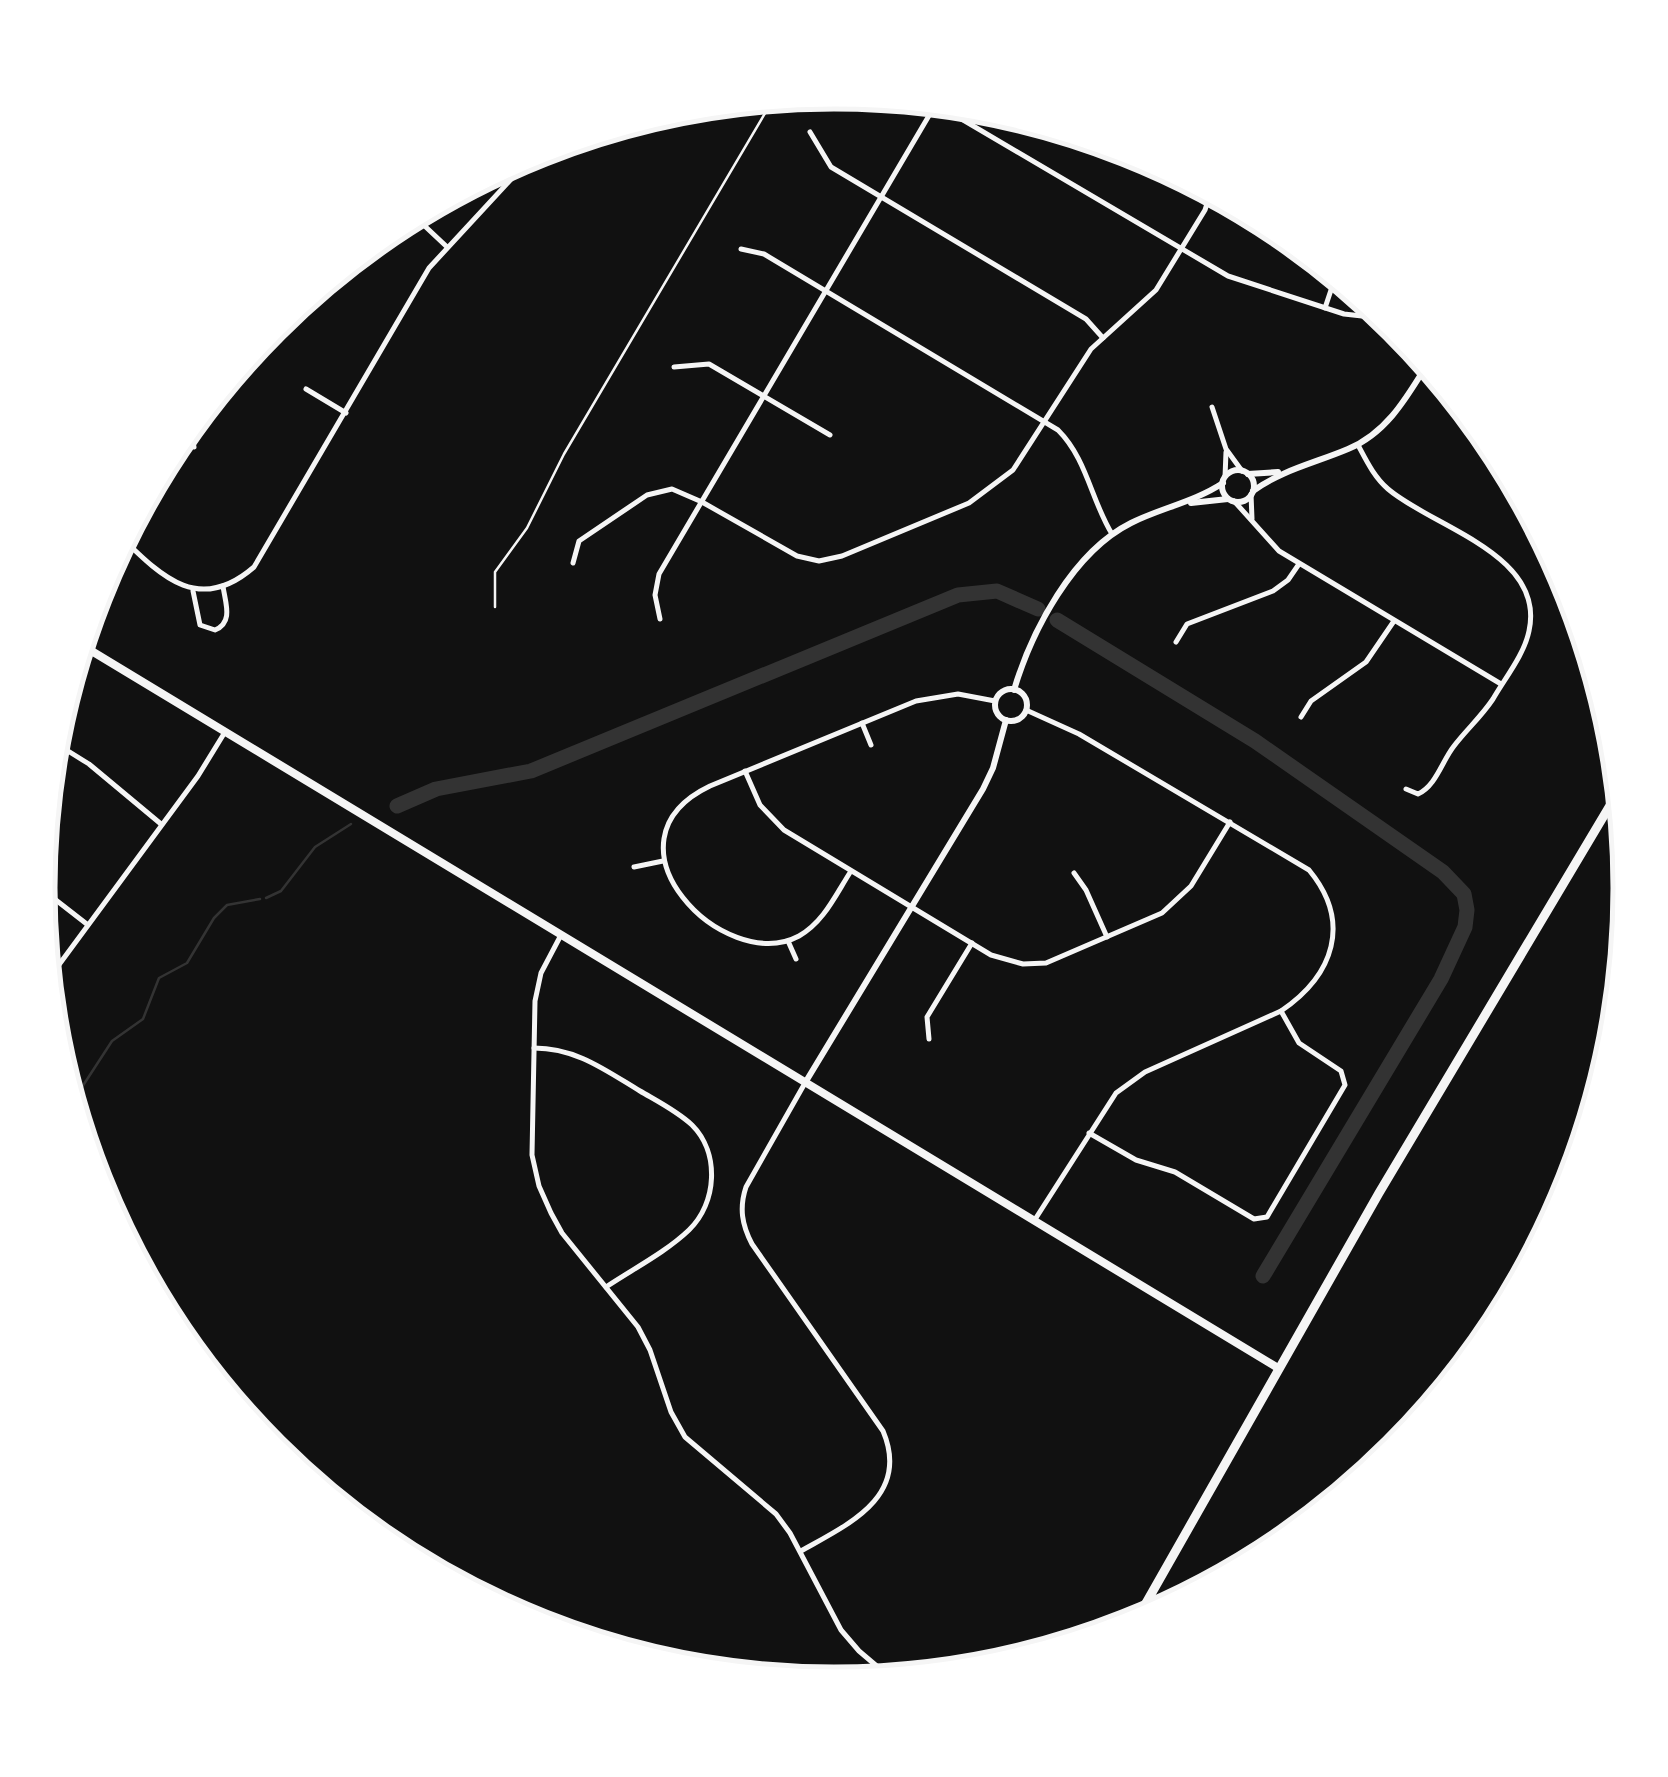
<svg xmlns="http://www.w3.org/2000/svg" width="1668" height="1777" font-family="'Source Sans 3',sans-serif">
	<style>
		.lines { fill: none; stroke-linecap: round; stroke-linejoin: round }
		.stream { stroke: #333; stroke-width: 2.5 }
		.river { stroke: #333; stroke-width: 15 }
		.path { stroke: #f5f5f5; stroke-width: 2.5 }
		.minor { stroke: #f5f5f5; stroke-width: 5 }
		.tertiary { stroke: #f5f5f5; stroke-width: 6 }
		.secondary { stroke: #f5f5f5; stroke-width: 8 }
		.primary { stroke: #f5f5f5; stroke-width: 9 }
		.rim { fill: none; stroke: #f5f5f5; stroke-width: 5 }
	</style>
	<rect width="100%" height="100%" fill="#111"/>
	<g class="lines">
		<!-- stream -->
		<g class="stream">
			<polyline points="266,898 281,891 315,847 351,824"/>
			<polyline points="71,1104 112,1041 143,1019 159,978 187,963 214,918 227,905 260,899"/>
		</g>
		<!-- river -->
		<g class="river">
			<polyline points="1057,620 1255,741 1443,872 1464,894 1467,910 1465,927 1441,979 1263,1276"/>
			<polyline points="397,806 436,789 531,771 958,595 997,591 1038,609"/>
		</g>
		<!-- path -->
		<polyline class="path" points="495,607 495,572 527,528 564,454 774,98"/>
		<!-- minor -->
		<g class="minor">
			<polyline points="936,104 1228,276 1344,314 1389,319"/>
			<polyline points="810,132 831,167 1086,319 1103,338"/>
			<polyline points="413,215 446,246"/>
			<path d="M741 249 764 254 1058 430C1087 459 1091 500 1112 534"/>
			<polyline points="1325,308 1336,275"/>
			<polyline points="674,367 709,364 830,435"/>
			<polyline points="306,389 346,413"/>
			<polyline points="1212,407 1226,449 1242,471"/>
			<polyline points="189,425 194,447"/>
			<path d="M1358 445C1366 460 1374 477 1388 489 1432 527 1546 554 1529 631 1524 655 1505 678 1493 699 1481 717 1467 729 1454 746 1442 761 1436 786 1418 794L1406 789"/>
			<polyline points="1225,477 1226,452"/>
			<polyline points="1251,494 1252,519"/>
			<polyline points="1234,501 1279,551 1501,684"/>
			<path d="M122 538C163 578 200 614 254 567L429 268 538 150"/>
			<polyline points="573,563 579,541 647,495 672,489 702,502 797,556 819,561 842,556 969,503 1013,470 1091,349 1156,290 1205,210 1211,191"/>
			<path d="M193 591 200 625 215 630C234 622 225 602 223 586"/>
			<polyline points="660,619 655,595 659,574 937,102"/>
			<polyline points="1176,642 1187,624 1273,591 1288,580 1299,564"/>
			<path d="M1026 710 1079 734 1309 870C1352 922 1334 975 1281 1011L1145 1072 1116 1093 1034 1221"/>
			<polyline points="1301,717 1311,701 1366,662 1394,621"/>
			<polyline points="862,723 871,745"/>
			<polyline points="52,741 89,764 161,824"/>
			<polyline points="745,771 760,805 784,830 991,955 1023,964 1046,963 1162,913 1191,886 1230,822"/>
			<polyline points="634,867 663,861"/>
			<path d="M851 871C836 894 824 922 799 936 724 976 593 842 710 786L916 701 958 694 995 701"/>
			<polyline points="1074,873 1086,890 1107,937"/>
			<polyline points="43,890 88,925"/>
			<polyline points="561,935 541,973 535,1001 532,1155 539,1186 551,1213 562,1233 638,1327 650,1350 671,1412 685,1437 776,1514 790,1533 841,1630 859,1651 892,1679"/>
			<polyline points="788,941 796,959"/>
			<polyline points="47,981 198,776 225,732"/>
			<polyline points="929,1039 927,1017 972,943"/>
			<path d="M534 1048C576 1048 605 1070 640 1091 657 1101 677 1111 692 1125 720 1153 717 1203 689 1230 666 1252 633 1269 606 1287"/>
			<polyline points="1089,1133 1136,1160 1175,1172 1254,1219 1267,1217 1345,1085 1341,1071 1299,1043 1281,1011"/>
			<path d="M801 1551C847 1525 911 1497 883 1431L752 1244C742 1225 739 1208 746 1187L805 1083"/>
		</g>
		<!-- tertiary -->
		<g class="tertiary">
			<circle cx="1238" cy="486" r="16"/>
			<polyline points="1248,474 1278,472"/>
			<path d="M1253 491C1282 470 1315 463 1348 449 1387 433 1407 397 1428 363"/>
			<polyline points="1191,503 1228,499"/>
			<circle cx="1011" cy="705" r="16"/>
			<path d="M1014 690C1032 630 1073 552 1131 523 1161 508 1194 502 1223 483"/>
			<polyline points="805,1083 983,789 993,768 1006,720"/>
		</g>
		<!-- secondary -->
		<polyline class="secondary" points="80,644 1278,1368"/>
		<!-- primary -->
		<polyline class="primary" points="1133,1626 1379,1193 1621,787"/>
	</g>
	<!-- crop -->
	<path d="M0 0H1668V1777H0ZM55 888a779 779 0 1 1 1558 0a779 779 0 1 1-1558 0Z" fill="#fff" fill-rule="evenodd"/>
	<path class="rim" d="M55 888a779 779 0 1 1 1558 0a779 779 0 1 1-1558 0Z"/>
</svg>
